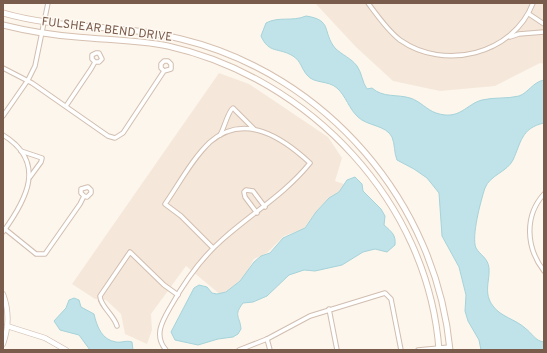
<svg xmlns="http://www.w3.org/2000/svg" width="547" height="353" font-family="Overpass,sans-serif">
	<style>
		.residential { fill: #f5e8da }
		.water { fill: #bfe3e8; stroke: #a5d3da }
		.lines { fill: none; stroke-linecap: round; stroke-linejoin: round }
		.minor-casing { stroke: #d1beb0; stroke-width: 5.5 }
		.tertiary-casing { stroke: #d1beb0; stroke-width: 6 }
		.secondary-casing { stroke: #d6c0b0; stroke-width: 7 }
		.minor { stroke: #fff; stroke-width: 3.5 }
		.tertiary { stroke: #fff; stroke-width: 4.5 }
		.secondary { stroke: #fff; stroke-width: 5 }
		.labels { text-anchor: middle; stroke-width: 3; stroke-linejoin: round; paint-order: stroke }
		.street-label { font-size: 12px; fill: #7a5c4d; stroke: #fffaf3 }
	</style>
	<rect width="100%" height="100%" fill="#fdf6ec"/>
	<!-- residential -->
	<g class="residential">
		<polygon points="315,3 544,3 544,64 540,63 495,86 440,91 393,81 356,47"/>
		<polygon points="219,73 249,84 328,137 342,158 335,181 344,184 340,191 321,206 303,229 284,236 267,253 254,259 244,277 222,296 186,266 151,314 152,330 147,344 125,334 121,314 106,300 95,299 72,284"/>
	</g>
	<!-- water -->
	<g class="water">
		<path d="M306 16C333 20 322 32 335 48 342 55 351 58 357 66 362 73 362 82 367 89L372 88C383 98 397 94 410 98 420 101 427 110 436 113 460 121 466 104 482 100 494 97 507 99 519 96 528 93 533 82 544 80V123C521 128 521 143 513 160 507 172 490 175 485 188 481 200 471 237 476 248 480 255 488 258 489 268 490 281 483 293 493 306 501 317 515 319 525 328 532 333 535 341 544 342V350H481L479 340 468 321 465 311 466 295 459 267 442 236 439 193 427 178 414 169 397 160C394 153 395 144 392 137 386 125 367 126 358 117 349 109 346 96 337 88 328 80 314 84 307 75 301 68 301 61 293 56 278 47 269 54 261 36L266 23C279 16 292 22 306 16Z"/>
		<path d="M355 177 362 184 363 191 381 209 385 216 384 225C392 232 396 235 395 245L387 252 375 249 363 252 342 265 315 271 304 270 289 275 267 296 253 302 243 303C233 316 240 316 241 329L238 334 233 337 218 339 198 345 175 340 171 332 194 288 199 285 207 287 212 293 217 294 226 292 240 281 254 262 261 256 270 253 283 238 305 228 316 212 329 198 339 192 347 180Z"/>
		<path d="M74 298 79 300 81 307 94 314C97 327 102 340 116 342 122 343 126 340 132 342L133 350H90L79 335 60 330 54 321 66 308 69 300Z"/>
	</g>
	<g class="lines">
		<defs>
			<g id="minor">
				<path d="M368 3C377 15 387 30 400 40 444 71 513 55 533 3"/>
				<polyline points="529,14 544,24"/>
				<polyline points="510,37 519,34 544,32"/>
				<polyline points="3,68 32,83 108,136 115,138 123,133 164,71 171,69 171,64 168,61 164,61 161,64 161,68 164,71"/>
				<polyline points="66,106 91,69 95,62 92,59 92,55 96,53 99,53 102,59 99,62 95,62"/>
				<polyline points="3,116 28,80 35,66 48,3"/>
				<path d="M3 135C47 162 27 199 3 232"/>
				<path d="M220 135C224 129 228 111 233 108L254 129"/>
				<polyline points="21,151 42,158 41,162 30,177"/>
				<path d="M544 194C524 216 526 248 544 271"/>
				<polyline points="257,213 245,197 244,192 246,190 253,191 265,207"/>
				<polyline points="5,229 36,254 45,254 80,204 84,196 81,193 81,189 88,187 91,190 91,193 87,197 84,196"/>
				<polyline points="329,309 337,350"/>
				<path d="M117 326C114 315 100 306 100 296L130 252 164 285 178 295"/>
				<polyline points="267,339 270,350"/>
				<path d="M166 350C153 335 163 320 171 306 185 281 201 258 223 239 252 213 285 194 310 163 283 138 245 112 210 142 192 159 179 184 165 204L181 216 213 248"/>
				<polyline points="239,350 267,339 310,316 385,293 391,299 401,350"/>
				<polyline points="418,350 450,347"/>
			</g>
			<g id="tertiary">
				<path d="M3 294C9 310 9 327 3 344"/>
				<polyline points="7,326 45,338 66,350"/>
			</g>
			<g id="secondary">
				<path d="M3 13C62 30 122 24 181 39 326 74 436 202 450 350"/>
				<path d="M3 25C27 31 52 35 77 37 108 40 138 40 168 46 310 78 428 202 439 350"/>
			</g>
		</defs>
		<!-- minor casing -->
		<use href="#minor" class="minor-casing"/>
		<!-- tertiary casing -->
		<use href="#tertiary" class="tertiary-casing"/>
		<!-- secondary casing -->
		<use href="#secondary" class="secondary-casing"/>
		<!-- minor -->
		<use href="#minor" class="minor"/>
		<!-- tertiary -->
		<use href="#tertiary" class="tertiary"/>
		<!-- secondary -->
		<use href="#secondary" class="secondary"/>
	</g>
	<g class="labels">
		<!-- street labels -->
		<g class="street-label">
			<text transform="translate(107 29) rotate(7)" y="4">FULSHEAR BEND DRIVE</text>
		</g>
	</g>
	<!-- border -->
	<rect width="547" height="353" fill="none" stroke="#7a5c4d" stroke-width="8"/>
</svg>
